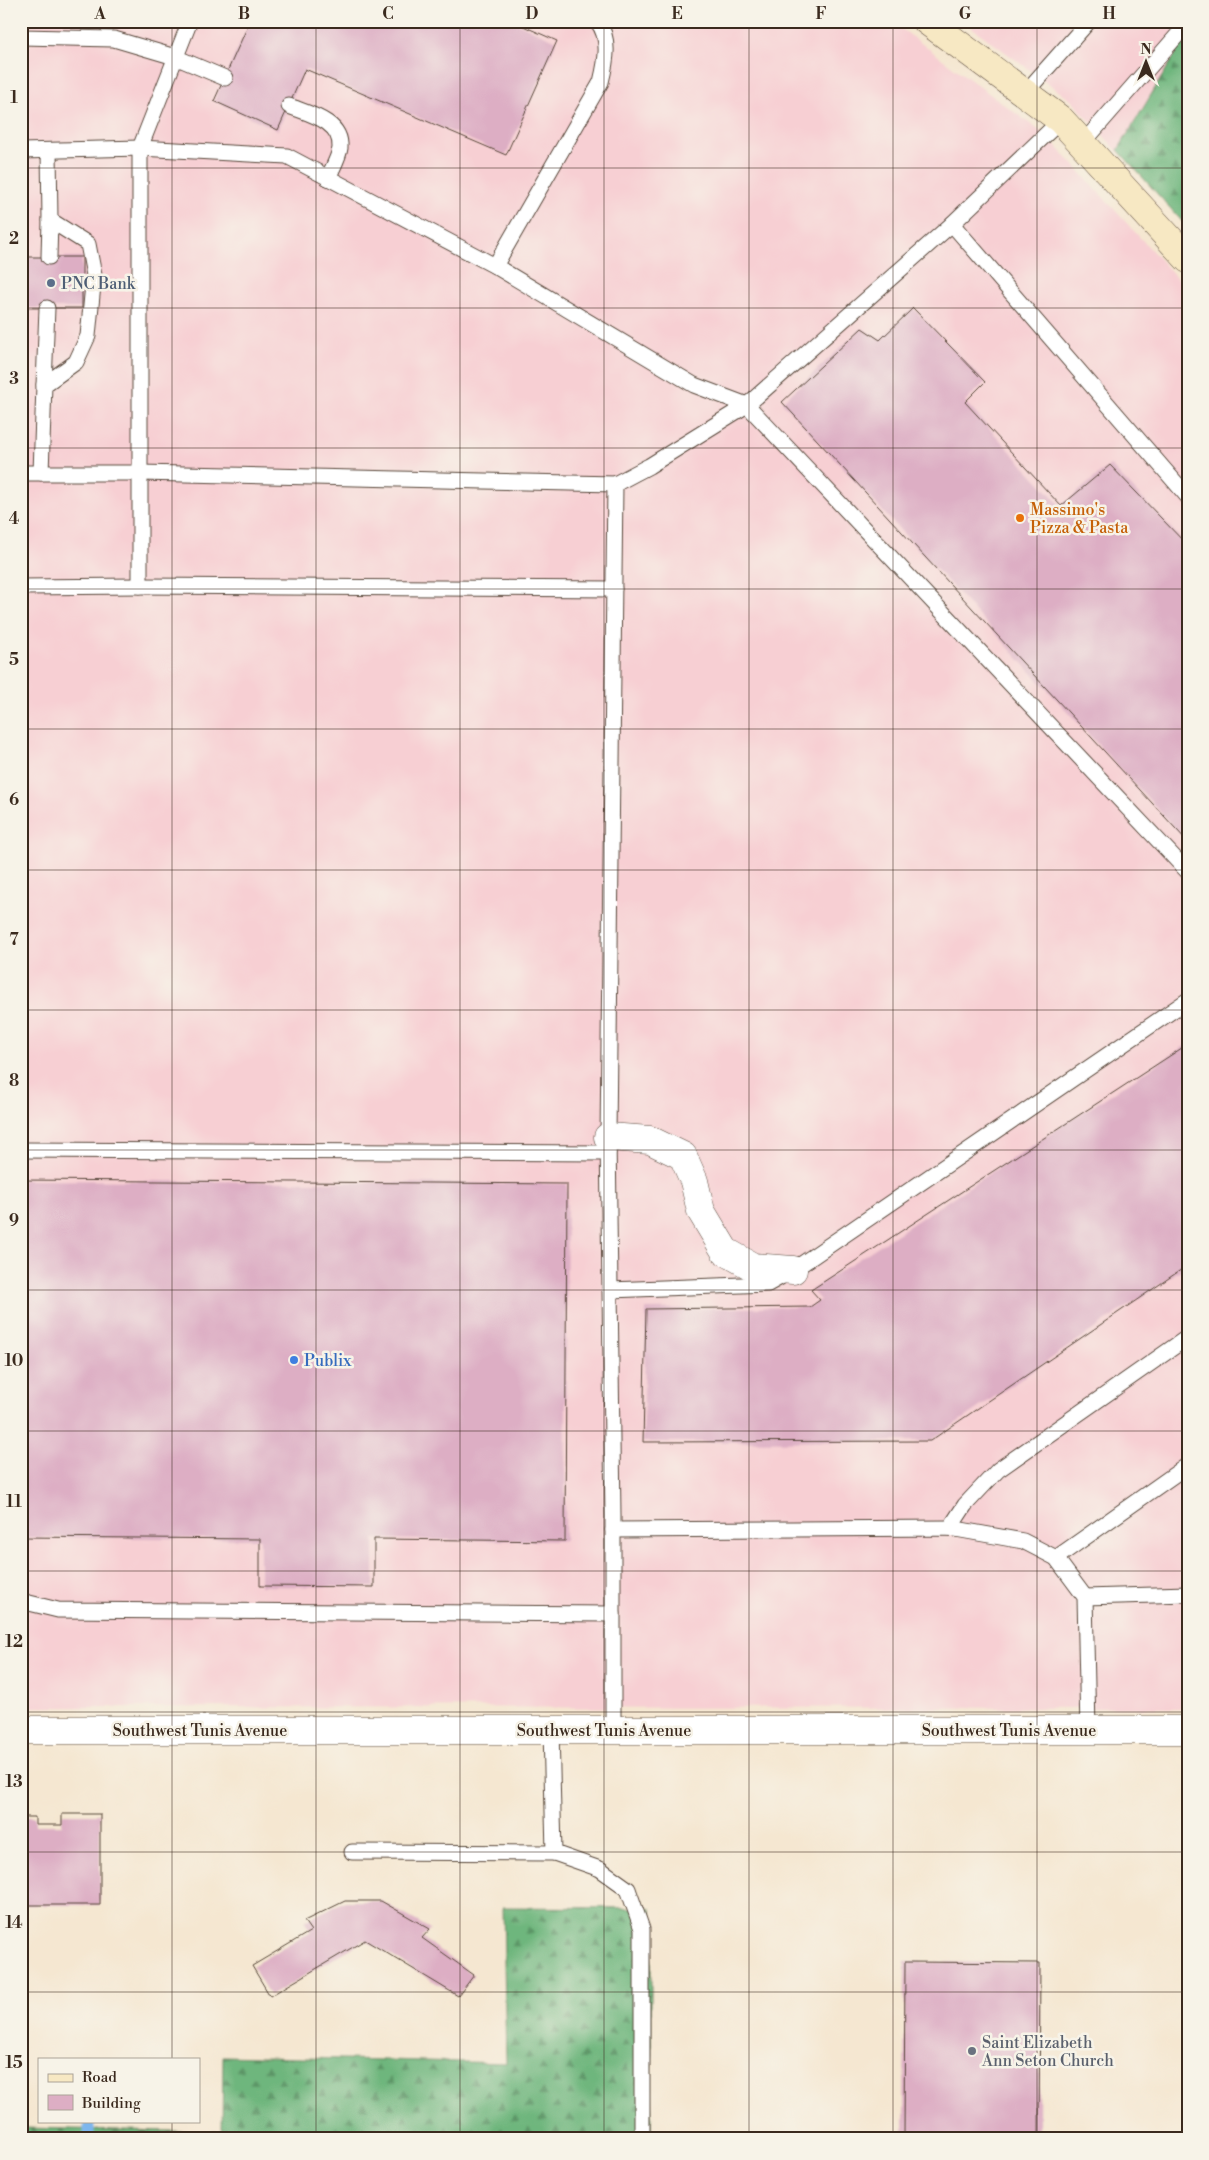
<svg xmlns="http://www.w3.org/2000/svg" width="1209" height="2160" font-family="'Libre Bodoni',serif">
	<style>
		.built { fill: #f7cfd3 }
		.forest { fill: url(#forest-firs); stroke: #54704e }
		.lines { fill: none; stroke-linecap: round; stroke-linejoin: round }
		.stream { stroke: #7cb6ed; stroke-width: 11 }
		.building { fill: #ddaec4 }
		.lane-casing { stroke: #574639; stroke-width: 17 }
		.street-casing { stroke: #574639; stroke-width: 29 }
		.secondary-casing { stroke: #574639; stroke-width: 29 }
		.lane { stroke: #fff; stroke-width: 15 }
		.street { stroke: #fff; stroke-width: 28 }
		.secondary { stroke: #f7e8c3; stroke-width: 28 }
		.grid { fill: none; stroke: #3b2a1e; stroke-width: 1; stroke-opacity: 0.55 }
		.service-dot { fill: #5c6f8a; stroke: #f7f3e8; stroke-width: 2 }
		.food-dot { fill: #e8710a; stroke: #f7f3e8; stroke-width: 2 }
		.shop-dot { fill: #3f7fe0; stroke: #f7f3e8; stroke-width: 2 }
		.worship-dot { fill: #6b7280; stroke: #f7f3e8; stroke-width: 2 }
		.labels { text-anchor: middle; stroke-width: 5; stroke-linejoin: round; paint-order: stroke }
		.service-label { font-size: 16px; fill: #4e5e75; stroke: #f7f3e8; text-anchor: start }
		.food-label { font-size: 16px; fill: #c56008; stroke: #f7f3e8; text-anchor: start }
		.shop-label { font-size: 16px; fill: #366cbe; stroke: #f7f3e8; text-anchor: start }
		.street-label { font-size: 16px; fill: #3b2a1e; stroke: #f7f3e8 }
		.worship-label { font-size: 16px; fill: #5b616d; stroke: #f7f3e8; text-anchor: start }
		.neatline { fill: none; stroke: #3b2a1e; stroke-width: 2 }
		.grid-label { font-size: 16px; text-anchor: middle; font-weight: bold; fill: #3b2a1e }
	</style>
	<defs>
		<pattern id="forest-firs" width="22" height="20" patternUnits="userSpaceOnUse" patternTransform="scale(1.25)"><rect width="22" height="20" fill="#6eb67d"/><path d="M5 1l3.5 6h-7zM16 11l3.5 6h-7z" fill="#5c9466"/></pattern>
	</defs>
	<rect width="100%" height="100%" fill="#f7f3e8"/>
	<filter id="ink" filterUnits="userSpaceOnUse"><feTurbulence type="fractalNoise" baseFrequency=".02" numOctaves="2"/><feDisplacementMap in="SourceGraphic" scale="10" xChannelSelector="R" yChannelSelector="G"/><feConvolveMatrix kernelMatrix="1 2 1 2 8 2 1 2 1" color-interpolation-filters="sRGB"/></filter>
	<filter id="wash" filterUnits="userSpaceOnUse"><feTurbulence type="fractalNoise" baseFrequency=".0096" numOctaves="4" result="noise"/><feDisplacementMap in="SourceGraphic" scale="20" xChannelSelector="R" yChannelSelector="G"/><feGaussianBlur stdDeviation="1.12" result="paint"/><feColorMatrix in="noise" values="0 0 0 0 0 0 0 0 0 0 0 0 0 0 0 0 0 1.4 0 .05"/><feComposite in="paint" operator="in"/></filter>
	<g filter="url(#wash)">
		<rect width="100%" height="100%" fill="#f5e7d1"/>
		<!-- built -->
		<g class="built">
			<polygon points="21,21 891,21 1048,137 1188,290 1188,1708 21,1707"/>
			<polygon points="963,21 1188,21 1188,33 1118,150 1121,155 1072,101"/>
		</g>
		<!-- forest -->
		<g class="forest">
			<polygon points="1188,33 1188,228 1118,150"/>
			<polygon points="503,1907 651,1908 651,2139 21,2139 21,2128 222,2132 223,2056 506,2063"/>
		</g>
		<g class="lines">
			<!-- stream -->
			<polyline class="stream" points="89,2139 89,2121"/>
		</g>
		<g id="blocks">
			<!-- building -->
			<g class="building">
				<polygon points="250,21 512,21 557,41 506,155 305,69 278,130 214,101"/>
				<polygon points="21,227 27,227 27,257 82,257 82,308 25,308 24,358 21,358"/>
				<polygon points="913,308 985,382 965,402 1061,506 1110,465 1188,546 1188,842 782,402 862,328 880,340"/>
				<polygon points="1188,1044 1188,1265 930,1441 643,1442 646,1309 810,1307 820,1300 811,1290"/>
				<polygon points="21,1180 567,1184 565,1541 374,1539 374,1587 260,1586 260,1539 21,1537"/>
				<polygon points="62,1814 100,1814 100,1905 21,1905 21,1817 35,1817 35,1825 62,1825"/>
				<polygon points="345,1901 381,1901 430,1929 422,1938 474,1975 458,1996 365,1940 270,1996 252,1966 311,1931 304,1921"/>
				<polygon points="905,1962 1040,1963 1039,2139 904,2139"/>
			</g>
		</g>
	</g>
	<g filter="url(#ink)">
		<use href="#blocks" fill-opacity="0" stroke="#574639" stroke-width="1"/>
		<g class="lines">
			<defs>
				<g id="lane">
					<polyline points="21,37 114,39 175,57 225,78"/>
					<polyline points="1025,93 1089,21"/>
					<path d="M289 106C309 114 342 121 340 148 339 157 332 169 328 178"/>
					<polyline points="1083,143 1188,23"/>
					<polyline points="21,151 140,148 287,156 495,266 694,385 747,405 1188,872"/>
					<polyline points="952,224 1188,497"/>
					<polyline points="49,257 50,220"/>
					<path d="M495 266 601 82C606 62 611 38 597 21"/>
					<polyline points="44,385 47,308"/>
					<polyline points="21,473 140,473 615,484 649,466 747,405 952,224 1061,120"/>
					<polyline points="41,473 44,385 76,362 88,336 94,275 88,244 50,220 49,151"/>
					<polyline points="140,586 140,148 190,21"/>
					<polyline points="21,587 140,586 614,589"/>
					<polyline points="21,1150 608,1153"/>
					<polyline points="610,1290 768,1284 793,1270 1188,1000"/>
					<polyline points="950,1528 965,1505 998,1470 1188,1337"/>
					<polyline points="613,1530 950,1528 1023,1541 1056,1558 1085,1597 1088,1730"/>
					<polyline points="1056,1558 1188,1465"/>
					<polyline points="1085,1597 1188,1594"/>
					<polyline points="21,1601 58,1610 613,1614"/>
					<polyline points="613,1730 613,1515 608,1137 615,484"/>
					<polyline points="352,1852 554,1853 551,1729"/>
					<polyline points="554,1853 600,1869 628,1889 642,1929 642,2139"/>
				</g>
				<g id="street">
					<polyline points="608,1137 650,1140 683,1156 694,1181 701,1211 725,1251 753,1267 793,1270"/>
					<polyline points="21,1730 1188,1730"/>
				</g>
				<polyline id="secondary" points="927,21 1061,120 1188,259"/>
			</defs>
			<!-- lane casing -->
			<use href="#lane" class="lane-casing"/>
			<!-- street casing -->
			<use href="#street" class="street-casing"/>
			<!-- secondary casing -->
			<use href="#secondary" class="secondary-casing"/>
			<!-- lane -->
			<use href="#lane" class="lane"/>
			<!-- street -->
			<use href="#street" class="street"/>
			<!-- secondary -->
			<use href="#secondary" class="secondary"/>
		</g>
	</g>
	<!-- grid -->
	<path class="grid" d="M172 21V2059M316 21V2139M460 21V2139M604 21V2139M749 21V2139M893 21V2139M1037 21V2139M21 168H1188M21 308H1188M21 448H1188M21 589H1188M21 729H1188M21 870H1188M21 1010H1188M21 1150H1188M21 1290H1188M21 1431H1188M21 1571H1188M21 1712H1188M21 1852H1188M21 1992H1188M172 2121V2139"/>
	<!-- markers -->
	<circle class="service-dot" cx="51" cy="283" r="5"/>
	<circle class="food-dot" cx="1020" cy="518" r="5"/>
	<circle class="shop-dot" cx="294" cy="1360" r="5"/>
	<circle class="worship-dot" cx="972" cy="2051" r="5"/>
	<g class="labels">
		<!-- service labels -->
		<g class="service-label">
			<text x="61" y="289">PNC Bank</text>
		</g>
		<!-- food labels -->
		<g class="food-label">
			<text x="1030" y="515">Massimo's<tspan x="1030" dy="18">Pizza &amp; Pasta</tspan></text>
		</g>
		<!-- shop labels -->
		<g class="shop-label">
			<text x="304" y="1366">Publix</text>
		</g>
		<!-- street labels -->
		<g class="street-label">
			<text x="200" y="1736">Southwest Tunis Avenue</text>
			<text x="604" y="1736">Southwest Tunis Avenue</text>
			<text x="1009" y="1736">Southwest Tunis Avenue</text>
		</g>
		<!-- worship labels -->
		<g class="worship-label">
			<text x="982" y="2048">Saint Elizabeth<tspan x="982" dy="18">Ann Seton Church</tspan></text>
		</g>
	</g>
	<!-- margin -->
	<rect width="1209" height="2160" fill="none" stroke="#f7f3e8" stroke-width="55"/>
	<!-- legend -->
	<rect x="38" y="2058" width="162" height="65" fill="#f7f3e8" stroke="#aca397"/>
	<rect x="48" y="2074" width="25" height="8" fill="#f7e8c3" stroke="#aca397"/>
	<text x="82" y="2082" font-size="15" fill="#3b2a1e">Road</text>
	<rect x="48" y="2095" width="25" height="15" fill="#ddaec4" stroke="#aca397"/>
	<text x="82" y="2108" font-size="15" fill="#3b2a1e">Building</text>
	<!-- north arrow -->
	<g transform="translate(1146 62)" stroke="#f7f3e8" stroke-width="4" paint-order="stroke">
	<path d="M0-4L9 19L0 12L-9 19Z" fill="#3b2a1e"/>
	<text y="-8" font-size="14" font-weight="bold" text-anchor="middle" fill="#3b2a1e">N</text>
	</g>
	<rect x="28" y="28" width="1154" height="2104" class="neatline"/>
	<g class="grid-label">
		<text x="100" y="19">A</text>
		<text x="244" y="19">B</text>
		<text x="388" y="19">C</text>
		<text x="532" y="19">D</text>
		<text x="677" y="19">E</text>
		<text x="821" y="19">F</text>
		<text x="965" y="19">G</text>
		<text x="1109" y="19">H</text>
		<text x="14" y="103">1</text>
		<text x="14" y="244">2</text>
		<text x="14" y="384">3</text>
		<text x="14" y="524">4</text>
		<text x="14" y="665">5</text>
		<text x="14" y="805">6</text>
		<text x="14" y="945">7</text>
		<text x="14" y="1086">8</text>
		<text x="14" y="1226">9</text>
		<text x="14" y="1366">10</text>
		<text x="14" y="1507">11</text>
		<text x="14" y="1647">12</text>
		<text x="14" y="1787">13</text>
		<text x="14" y="1928">14</text>
		<text x="14" y="2068">15</text>
	</g>
</svg>
